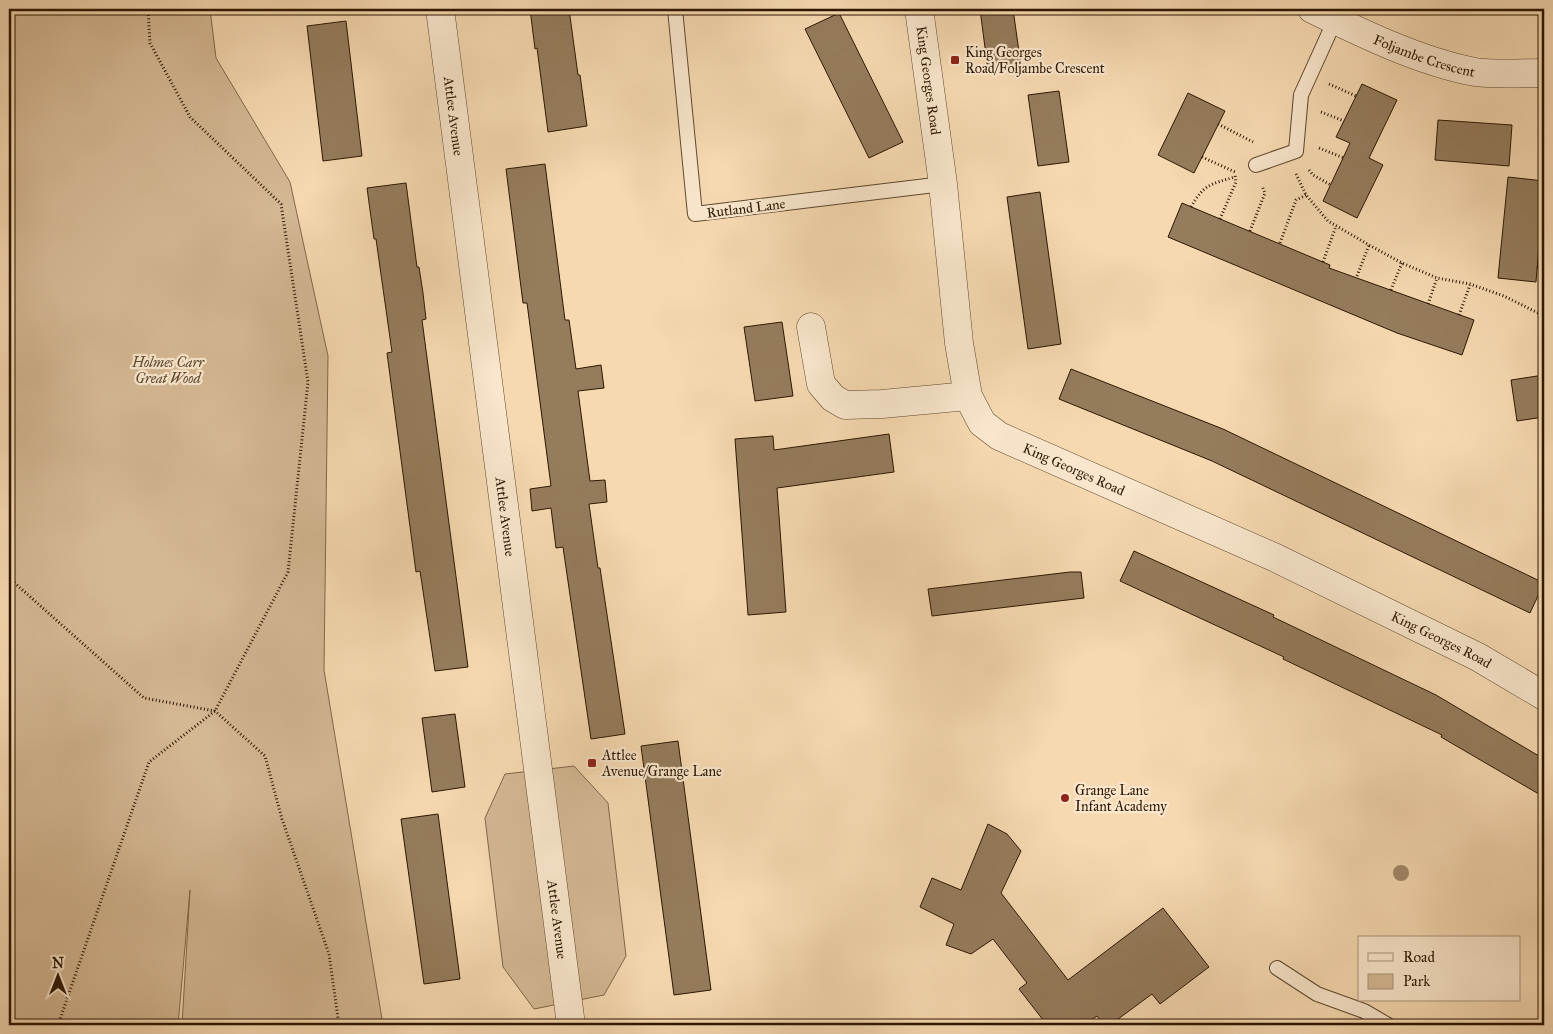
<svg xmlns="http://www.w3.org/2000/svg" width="1553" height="1034" font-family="'IM FELL Great Primer',serif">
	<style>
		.green { fill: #d4b893; stroke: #80684a }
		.building { fill: #957c5d; stroke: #2c1701 }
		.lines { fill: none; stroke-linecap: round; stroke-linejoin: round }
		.service-casing { stroke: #5e482d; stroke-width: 16 }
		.minor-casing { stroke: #5e482d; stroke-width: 29 }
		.path { stroke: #2c1701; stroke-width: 3; stroke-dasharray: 1 2.5; stroke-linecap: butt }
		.service { stroke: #f9e6cc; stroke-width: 14 }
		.minor { stroke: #f9e6cc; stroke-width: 28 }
		.tree { fill: #a28968 }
		.poi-dot { fill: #8f2418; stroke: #f9e6cc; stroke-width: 2 }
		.labels { text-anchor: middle; stroke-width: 4.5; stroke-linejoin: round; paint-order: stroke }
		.poi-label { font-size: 14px; fill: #2c1701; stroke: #f9e6cc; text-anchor: start }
		.street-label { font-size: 14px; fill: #2c1701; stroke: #f9e6cc }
		.park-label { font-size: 14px; font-style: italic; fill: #5e472d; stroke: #f9e6cc }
	</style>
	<rect width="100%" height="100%" fill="#f6d9b1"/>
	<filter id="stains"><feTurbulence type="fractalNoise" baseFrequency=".004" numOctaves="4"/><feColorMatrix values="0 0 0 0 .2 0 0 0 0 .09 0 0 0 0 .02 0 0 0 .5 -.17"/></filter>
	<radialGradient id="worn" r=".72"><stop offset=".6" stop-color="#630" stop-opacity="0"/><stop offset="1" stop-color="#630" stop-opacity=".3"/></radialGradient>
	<!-- green -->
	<g class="green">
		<polygon points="9,9 210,9 216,58 290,182 328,356 324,670 383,1025 182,1025 190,890 178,1025 9,1025"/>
		<polygon points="574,766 608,803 626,956 604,995 534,1009 503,967 485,818 505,774"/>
	</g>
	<!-- building -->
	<g class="building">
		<polygon points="530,9 569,9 578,75 580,75 587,126 548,132 537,48 535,49"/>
		<polygon points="980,9 1013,9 1021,66 988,71"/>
		<polygon points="839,13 903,142 869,158 805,29"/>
		<polygon points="346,21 362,156 323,161 307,26"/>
		<polygon points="1362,84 1397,100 1369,158 1383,165 1357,218 1323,201 1350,143 1336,137"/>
		<polygon points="1059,91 1069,162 1038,166 1028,95"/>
		<polygon points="1188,93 1225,111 1194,173 1158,155"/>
		<polygon points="1438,120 1512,125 1509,166 1435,160"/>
		<polygon points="545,164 565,320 569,320 576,369 601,365 604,388 578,391 590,481 605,480 607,502 589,504 598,568 600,568 625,734 591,739 563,547 556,548 551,508 532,511 530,489 551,486 527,303 523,303 506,169"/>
		<polygon points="1508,177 1544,181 1536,282 1498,278"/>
		<polygon points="406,183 417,267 419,267 423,293 426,319 422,320 468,667 435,671 420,571 416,572 387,353 392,352 376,239 374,239 367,188"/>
		<polygon points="1040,192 1061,344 1028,349 1007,197"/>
		<polygon points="1182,203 1330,265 1329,268 1474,320 1462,355 1397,333 1168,237"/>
		<polygon points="782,322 793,396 755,401 744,327"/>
		<polygon points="1071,369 1223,429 1544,583 1530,613 1212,461 1059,399"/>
		<polygon points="1544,375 1544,417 1517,421 1511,380"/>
		<polygon points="889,434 894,472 777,488 786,612 748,615 735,439 773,436 774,450"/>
		<polygon points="1134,551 1274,615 1273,617 1436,695 1544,759 1544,797 1441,737 1442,735 1283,659 1284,657 1120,581"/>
		<polygon points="1070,572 1081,572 1084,598 932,616 928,589"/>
		<polygon points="455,714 465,787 432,792 422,718"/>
		<polygon points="678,741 711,990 674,995 641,746"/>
		<polygon points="438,814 460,979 424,984 401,819"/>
		<polygon points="988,824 1007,834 1021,851 1001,893 1068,980 1163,908 1209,967 1160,1004 1152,994 1110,1025 1104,1025 1097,1016 1084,1025 1047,1025 1019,989 1027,983 993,939 971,954 946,945 954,924 920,907 932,878 961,890"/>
	</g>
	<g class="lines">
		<defs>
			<g id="service">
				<polyline points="675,9 695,214 943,184"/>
				<polyline points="1256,165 1296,151 1301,95 1335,20"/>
				<polyline points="1277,968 1317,994 1364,1011 1388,1025"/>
			</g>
			<g id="minor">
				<path id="s1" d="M440 9 571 1025"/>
				<path id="s2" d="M919 9 943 184 959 343 968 396 982 423 999 436 1276 558 1478 657 1544 696"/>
				<path id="s3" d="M1312 9C1361 33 1421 62 1475 72 1494 75 1524 73 1544 73"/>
				<polyline points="811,327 821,384 833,398 845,405 882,404 968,396"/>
			</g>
		</defs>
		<!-- service casing -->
		<use href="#service" class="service-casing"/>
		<!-- minor casing -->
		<use href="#minor" class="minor-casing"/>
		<!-- path -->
		<g class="path">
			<polyline points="1329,84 1356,96"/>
			<polyline points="1321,112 1344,121"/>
			<polyline points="1218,124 1253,142"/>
			<polyline points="1319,148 1344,158"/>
			<polyline points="1202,157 1235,172"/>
			<polyline points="1309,170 1313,175 1331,185"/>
			<polyline points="1296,174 1306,195 1328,221 1369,245 1402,263 1437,278 1470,284 1504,296 1544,316"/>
			<polyline points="1543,202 1544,202"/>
			<path d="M1191 207C1204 184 1211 184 1235 177"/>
			<polyline points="1220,219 1236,182 1235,175"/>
			<polyline points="1250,231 1265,193 1262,186"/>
			<polyline points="1540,233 1544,233"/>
			<polyline points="1280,243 1296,200 1306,195"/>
			<polyline points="1323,262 1336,226"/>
			<polyline points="1537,267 1544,268"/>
			<polyline points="1357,276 1369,245"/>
			<polyline points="1391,290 1402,263"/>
			<polyline points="1428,304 1437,278"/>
			<polyline points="1459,315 1470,285"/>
			<polyline points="9,578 144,698 215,711 265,756 282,819 329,954 339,1025"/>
			<polyline points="58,1025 149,762 215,711 288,572 308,382 281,204 190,117 150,43 148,9"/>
		</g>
		<!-- service -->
		<use href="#service" class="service"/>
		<!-- minor -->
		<use href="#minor" class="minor"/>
	</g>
	<!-- trees -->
	<circle class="tree" cx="1401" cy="873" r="8"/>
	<!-- markers -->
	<g class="poi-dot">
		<rect x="950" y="55" width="10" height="10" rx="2.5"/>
		<rect x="587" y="758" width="10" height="10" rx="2.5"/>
		<circle cx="1065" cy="798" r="5"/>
	</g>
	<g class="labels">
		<!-- poi labels -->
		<g class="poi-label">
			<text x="965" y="57">King Georges<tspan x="965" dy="16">Road/Foljambe Crescent</tspan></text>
			<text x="602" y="760">Attlee<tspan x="602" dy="16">Avenue/Grange Lane</tspan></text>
			<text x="1075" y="795">Grange Lane<tspan x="1075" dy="16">Infant Academy</tspan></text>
		</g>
		<!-- street labels -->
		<g class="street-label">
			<text dy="5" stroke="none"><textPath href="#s3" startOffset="122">Foljambe Crescent</textPath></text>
			<text dy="5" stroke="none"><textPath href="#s2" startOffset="72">King Georges Road</textPath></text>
			<text dy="5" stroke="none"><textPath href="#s1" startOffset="108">Attlee Avenue</textPath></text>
			<text transform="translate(746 208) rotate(-7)" y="5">Rutland Lane</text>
			<text dy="5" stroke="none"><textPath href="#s2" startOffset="524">King Georges Road</textPath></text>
			<text dy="5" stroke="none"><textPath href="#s1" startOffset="512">Attlee Avenue</textPath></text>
			<text dy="5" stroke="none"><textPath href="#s2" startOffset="929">King Georges Road</textPath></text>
			<text dy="5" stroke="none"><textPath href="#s1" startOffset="918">Attlee Avenue</textPath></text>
		</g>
		<!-- park labels -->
		<g class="park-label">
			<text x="168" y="367">Holmes Carr<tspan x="168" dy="16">Great Wood</tspan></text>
		</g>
	</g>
	<!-- margin -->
	<rect width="1553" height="1034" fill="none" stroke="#f6d9b1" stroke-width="30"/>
	<rect x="10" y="10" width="1533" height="1014" fill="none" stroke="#2c1701" stroke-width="2.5"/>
	<rect x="15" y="15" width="1523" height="1004" fill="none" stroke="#2c1701"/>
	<!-- legend -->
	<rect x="1358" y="936" width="162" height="65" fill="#f9e6cc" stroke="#a7937b"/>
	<rect x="1368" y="953" width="25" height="8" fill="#f9e6cc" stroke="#a7937b"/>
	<text x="1403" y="962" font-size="15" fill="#2c1701">Road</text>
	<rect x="1368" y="974" width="25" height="15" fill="#d4b893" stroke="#a7937b"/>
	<text x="1403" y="986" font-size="15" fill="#2c1701">Park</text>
	<!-- north arrow -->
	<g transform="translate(58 976)" stroke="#f9e6cc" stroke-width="4" paint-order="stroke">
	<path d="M0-4L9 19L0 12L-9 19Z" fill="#2c1701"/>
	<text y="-8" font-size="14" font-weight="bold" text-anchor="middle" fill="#2c1701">N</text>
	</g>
	<rect width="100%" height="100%" filter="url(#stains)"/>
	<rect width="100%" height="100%" fill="url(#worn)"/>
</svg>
